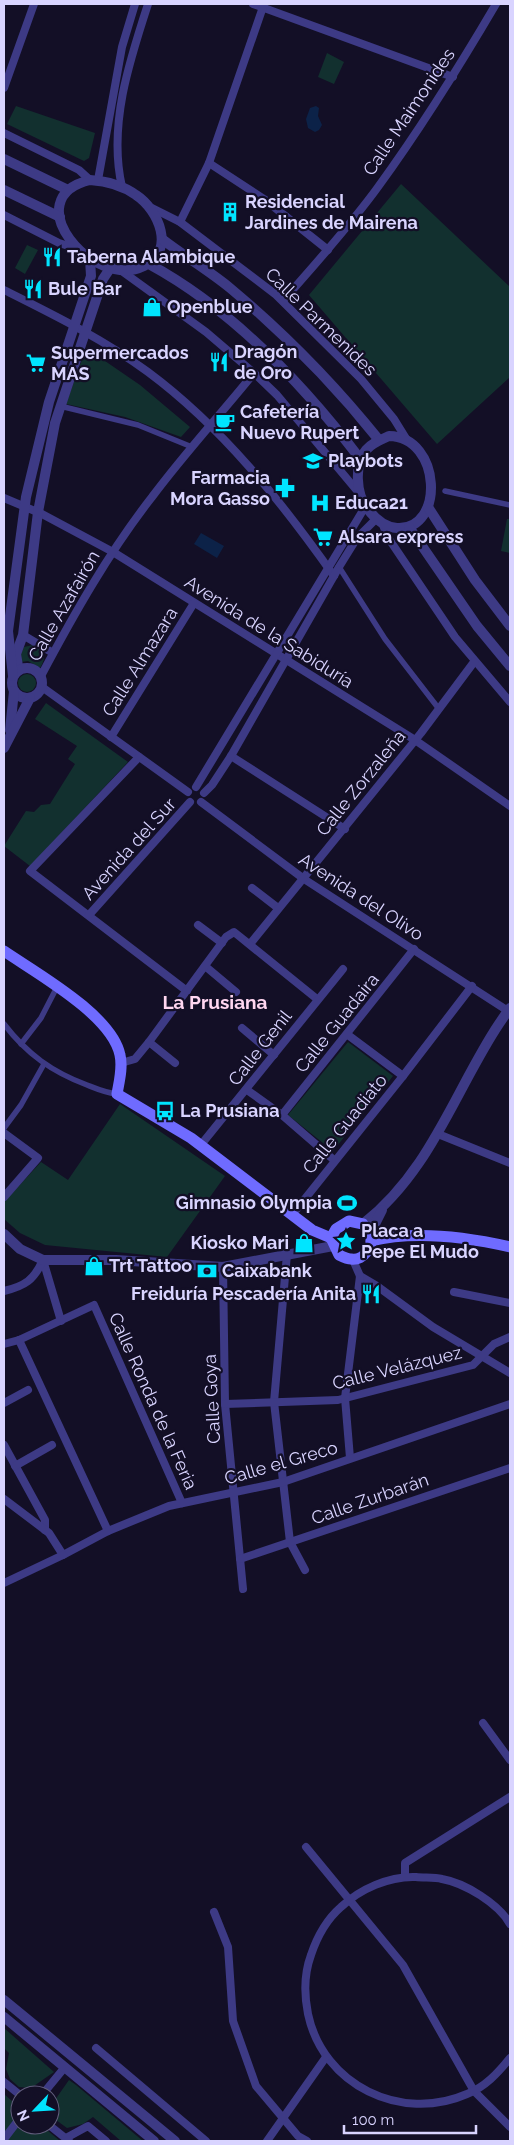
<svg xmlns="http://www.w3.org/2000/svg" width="514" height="2145" font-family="Raleway,sans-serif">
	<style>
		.green { fill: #12302f }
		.water { fill: #0c2248 }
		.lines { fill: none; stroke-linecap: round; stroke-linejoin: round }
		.pedestrian { stroke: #3d3a85; stroke-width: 5.5 }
		.minor { stroke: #3d3a85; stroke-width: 8 }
		.tertiary { stroke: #3d3a85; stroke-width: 10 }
		.secondary { stroke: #6f6bff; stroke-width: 11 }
		.labels { text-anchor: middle; stroke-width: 4.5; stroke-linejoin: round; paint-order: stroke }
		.street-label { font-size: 18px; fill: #d9d4ff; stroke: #130f26 }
		.poi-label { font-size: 18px; font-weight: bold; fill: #d9d4ff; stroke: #130f26; text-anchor: start }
		.neighbourhood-label { font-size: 19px; font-weight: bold; fill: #ffd6f0; stroke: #130f26 }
	</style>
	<rect width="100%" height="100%" fill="#130f26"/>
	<!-- green -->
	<g class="green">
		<polygon points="327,53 344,62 334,84 318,77"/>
		<polygon points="16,106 95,133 89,158 84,161 7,124"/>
		<polygon points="401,184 510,287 510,377 437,444 309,295"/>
		<polygon points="27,245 38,250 25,274 15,268"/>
		<polygon points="89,350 140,385 190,427 181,437 125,417 66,404 85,351"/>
		<polygon points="507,519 510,519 510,553 501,551"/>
		<path d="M33 645C45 650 47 657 40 668L28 661 21 662 20 656 24 647Z"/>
		<circle cx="27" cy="683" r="9"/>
		<polygon points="46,703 128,762 30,866 4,846 26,811 34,812 41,805 50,804 75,764 68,759 77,746 35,719"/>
		<polygon points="348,1042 393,1076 333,1151 288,1115"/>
		<polygon points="120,1104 225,1176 167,1257 45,1245 20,1233 4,1219 4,1202 41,1162 68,1180"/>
		<polygon points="4,2028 54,2072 31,2088 19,2087 10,2079 6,2069 9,2053 4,2048"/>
		<polygon points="69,2080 76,2085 143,2141 121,2141 93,2117 83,2124 67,2128 56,2120 50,2107"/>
		<polygon points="4,2094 20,2108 20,2125 41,2125 60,2141 4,2141"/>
	</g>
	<!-- water -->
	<g class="water">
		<polygon points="316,106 319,108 318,116 322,125 319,130 315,132 308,128 306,119 310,108"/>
		<polygon points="201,533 224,546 217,558 194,544"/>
	</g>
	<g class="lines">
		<!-- pedestrian -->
		<g class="pedestrian">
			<polyline points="60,406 138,425 192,447"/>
			<polyline points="445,491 510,505"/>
			<polyline points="339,567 385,639 439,709"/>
			<path d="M4 1024C27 1054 52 1072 87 1085 97 1089 106 1093 117 1094"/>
			<polyline points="21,1044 41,1018 57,987"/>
			<polyline points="4,1128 21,1105 44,1064"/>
		</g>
		<!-- minor -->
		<g class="minor">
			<polyline points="253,4 453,77"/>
			<polyline points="4,88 34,4"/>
			<polyline points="4,133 79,170 90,180"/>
			<polyline points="209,163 264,199 328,250"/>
			<polyline points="98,180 122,47 135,4"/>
			<path d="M122 187C108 126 129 62 148 4"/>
			<polyline points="150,207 180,222 275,294 361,379 394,419 407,440"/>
			<polyline points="4,215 59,243 75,248"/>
			<polyline points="180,222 209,163 264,4"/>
			<polyline points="119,269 206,332 254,373 277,395 359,493"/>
			<path d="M4 290C54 315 103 339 148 372 222 427 281 501 334 576"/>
			<path d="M283 301C315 264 349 227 378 187 421 128 459 67 496 4"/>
			<polyline points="4,498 42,514 113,552 415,740 510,806"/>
			<polyline points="383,525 387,536 455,637 510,702"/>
			<polyline points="23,635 53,653"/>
			<path d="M41 676C74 614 109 552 152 497 184 454 220 415 254 373"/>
			<polyline points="42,687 188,792"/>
			<polyline points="111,737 194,603"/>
			<polyline points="231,756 345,829"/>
			<polyline points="139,757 30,871 187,991"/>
			<polyline points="196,787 365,507"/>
			<polyline points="204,793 212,785 231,756 339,567 357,538 376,519"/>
			<polyline points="201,802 304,879 508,1011"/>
			<polyline points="252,888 278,908"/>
			<polyline points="89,915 190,802"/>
			<polyline points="198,925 222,943"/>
			<polyline points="250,944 421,733 474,662"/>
			<polyline points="205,966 236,992"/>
			<polyline points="242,1028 274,1055"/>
			<polyline points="348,1035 403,1076"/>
			<polyline points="149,1042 175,1063"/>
			<polyline points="121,1063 135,1059 149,1042 226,937 234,932 317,999"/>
			<polyline points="247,1090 282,1115 334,1160"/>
			<polyline points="282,1115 414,949"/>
			<polyline points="4,1133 38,1158 4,1197"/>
			<polyline points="438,1134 510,1163"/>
			<polyline points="200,1146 343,969"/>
			<polyline points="292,1215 403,1076 472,986"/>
			<polyline points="287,1254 274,1402 290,1542 305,1570"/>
			<polyline points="43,1260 61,1321"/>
			<polyline points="223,1267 225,1404 243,1589"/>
			<polyline points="360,1276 377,1286 433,1327 510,1373"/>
			<path d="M4 1291C25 1286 34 1280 43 1260"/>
			<polyline points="454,1292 510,1303"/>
			<polyline points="19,1340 108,1531"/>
			<polyline points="4,1344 19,1340 94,1305 182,1503"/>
			<polyline points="4,1403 28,1390"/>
			<polyline points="225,1404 338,1400 473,1365 494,1344 510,1337"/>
			<polyline points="4,1445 45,1520 45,1530"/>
			<polyline points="350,1458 345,1398 360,1276 353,1260"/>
			<polyline points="15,1466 52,1445"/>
			<polyline points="4,1499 49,1533 63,1555 108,1531 169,1506 283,1482 510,1404"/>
			<polyline points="240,1559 510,1468"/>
			<polyline points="4,1583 63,1555"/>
			<polyline points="483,1723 510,1760"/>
			<polyline points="306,1847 403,1965 474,2091 510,2127"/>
			<polyline points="405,1877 405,1863 510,1797"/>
			<polyline points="214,1912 228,1947 233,2021 256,2086 298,2136 307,2141"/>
			<path d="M510 1924C499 1904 465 1883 442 1879 434 1877 424 1878 416 1877 389 1876 360 1889 341 1907 326 1920 317 1937 311 1955 304 1974 304 1994 308 2014 323 2085 401 2123 467 2094 485 2087 498 2073 510 2058"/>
			<polyline points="96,2048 206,2141"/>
			<polyline points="4,2082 20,2095"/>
			<polyline points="42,2095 65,2067"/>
			<polyline points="49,2125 69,2141"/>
			<polyline points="66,2138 88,2126 106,2141"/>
			<polyline points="4,2139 20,2118"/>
			<polyline points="267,2141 326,2057"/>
		</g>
		<!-- tertiary -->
		<g class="tertiary">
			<polyline points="4,159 66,189"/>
			<path d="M90 180C106 181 122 185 136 195 159 210 176 251 144 266 93 291 15 198 90 180Z"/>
			<polyline points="4,190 60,217"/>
			<path d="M162 239C184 256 208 270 230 288 285 334 334 384 379 440"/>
			<path d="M149 264C232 309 304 385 361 460"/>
			<path d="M389 436C442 437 445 531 397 528 384 527 375 519 367 508 356 494 354 464 366 450 372 443 380 440 389 436Z"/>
			<polyline points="428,507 475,580 510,626"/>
			<polyline points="409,527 477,626 510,666"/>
			<polyline points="18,666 16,654 23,635 38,512 55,423 103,279 111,267"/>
			<circle cx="27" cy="683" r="15"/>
			<polyline points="13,676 8,631 26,497 49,402 91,276 90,259"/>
			<polyline points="10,730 14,691"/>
			<polyline points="4,748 30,698"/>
			<path d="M363 1224C429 1172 452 1098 495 1030 500 1022 505 1015 510 1008"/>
			<polyline points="4,1234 20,1249 43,1260 116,1260 223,1267 333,1246"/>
			<polyline points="370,1234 382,1210"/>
			<polyline points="4,2000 175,2141"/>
			<polyline points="4,2017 154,2141"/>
		</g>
		<!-- secondary -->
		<g class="secondary">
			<path d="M4 951C36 973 112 1015 120 1055 123 1068 119 1082 117 1094L191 1138 312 1230 331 1238"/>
			<path d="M349 1221 363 1224C365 1227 369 1230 370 1234 375 1245 364 1261 351 1259 348 1259 343 1257 339 1255L331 1238 336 1229Z"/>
			<path d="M371 1241C416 1230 466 1237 510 1247"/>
		</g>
	</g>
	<!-- icons -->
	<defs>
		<symbol id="building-bare" viewBox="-9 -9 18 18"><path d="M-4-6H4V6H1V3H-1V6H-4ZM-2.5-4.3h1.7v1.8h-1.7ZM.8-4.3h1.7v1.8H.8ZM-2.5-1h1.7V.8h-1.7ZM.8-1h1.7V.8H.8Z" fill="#00e5ff" stroke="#130f26" stroke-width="2.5" paint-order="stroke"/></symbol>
		<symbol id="restaurant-bare" viewBox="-9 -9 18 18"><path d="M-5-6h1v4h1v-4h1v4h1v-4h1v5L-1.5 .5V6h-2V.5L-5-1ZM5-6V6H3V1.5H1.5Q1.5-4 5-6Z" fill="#00e5ff" stroke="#130f26" stroke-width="2.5" paint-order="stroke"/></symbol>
		<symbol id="shop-bare" viewBox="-9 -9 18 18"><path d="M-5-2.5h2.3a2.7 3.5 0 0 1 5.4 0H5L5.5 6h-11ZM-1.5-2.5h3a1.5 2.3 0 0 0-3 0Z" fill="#00e5ff" stroke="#130f26" stroke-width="2.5" paint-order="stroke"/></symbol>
		<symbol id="supermarket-bare" viewBox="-9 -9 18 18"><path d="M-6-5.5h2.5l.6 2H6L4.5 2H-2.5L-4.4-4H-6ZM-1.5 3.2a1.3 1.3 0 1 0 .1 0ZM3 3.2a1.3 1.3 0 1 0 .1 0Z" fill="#00e5ff" stroke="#130f26" stroke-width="2.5" paint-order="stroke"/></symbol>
		<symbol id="cafe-bare" viewBox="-9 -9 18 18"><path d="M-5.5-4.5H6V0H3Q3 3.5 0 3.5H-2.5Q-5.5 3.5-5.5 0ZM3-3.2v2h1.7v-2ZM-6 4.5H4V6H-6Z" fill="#00e5ff" stroke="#130f26" stroke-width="2.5" paint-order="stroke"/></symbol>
		<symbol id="school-bare" viewBox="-9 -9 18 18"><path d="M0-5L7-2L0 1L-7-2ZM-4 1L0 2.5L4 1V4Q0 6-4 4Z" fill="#00e5ff" stroke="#130f26" stroke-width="2.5" paint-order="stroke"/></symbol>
		<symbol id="pharmacy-bare" viewBox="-9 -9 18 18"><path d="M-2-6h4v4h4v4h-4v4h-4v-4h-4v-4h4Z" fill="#00e5ff" stroke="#130f26" stroke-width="2.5" paint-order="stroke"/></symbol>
		<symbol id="hospital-bare" viewBox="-9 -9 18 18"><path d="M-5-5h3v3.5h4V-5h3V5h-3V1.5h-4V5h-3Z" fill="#00e5ff" stroke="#130f26" stroke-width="2.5" paint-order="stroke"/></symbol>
		<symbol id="bus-bare" viewBox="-9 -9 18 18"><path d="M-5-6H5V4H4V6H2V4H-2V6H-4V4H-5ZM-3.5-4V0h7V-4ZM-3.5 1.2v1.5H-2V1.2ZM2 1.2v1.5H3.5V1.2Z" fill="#00e5ff" stroke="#130f26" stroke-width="2.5" paint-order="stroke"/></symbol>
		<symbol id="stadium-bare" viewBox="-9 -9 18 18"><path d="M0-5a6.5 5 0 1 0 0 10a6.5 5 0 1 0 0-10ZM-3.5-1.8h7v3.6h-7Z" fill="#00e5ff" stroke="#130f26" stroke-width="2.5" paint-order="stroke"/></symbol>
		<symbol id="sight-bare" viewBox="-9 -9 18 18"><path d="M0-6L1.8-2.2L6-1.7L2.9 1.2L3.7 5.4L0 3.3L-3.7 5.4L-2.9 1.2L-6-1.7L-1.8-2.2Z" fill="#00e5ff" stroke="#130f26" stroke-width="2.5" paint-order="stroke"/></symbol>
		<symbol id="bank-bare" viewBox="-9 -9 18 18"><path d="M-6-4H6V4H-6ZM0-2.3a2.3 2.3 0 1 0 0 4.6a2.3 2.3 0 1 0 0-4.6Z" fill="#00e5ff" stroke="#130f26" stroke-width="2.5" paint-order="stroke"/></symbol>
	</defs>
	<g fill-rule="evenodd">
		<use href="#building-bare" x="216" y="198" width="28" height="28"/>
		<use href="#restaurant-bare" x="38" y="243" width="28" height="28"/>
		<use href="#restaurant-bare" x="19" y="275" width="28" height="28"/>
		<use href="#shop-bare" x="138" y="293" width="28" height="28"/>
		<use href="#restaurant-bare" x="205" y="348" width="28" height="28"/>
		<use href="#supermarket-bare" x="22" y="349" width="28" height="28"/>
		<use href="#cafe-bare" x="211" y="408" width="28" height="28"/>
		<use href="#school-bare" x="299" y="447" width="28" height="28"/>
		<use href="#pharmacy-bare" x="271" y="474" width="28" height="28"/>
		<use href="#hospital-bare" x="306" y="489" width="28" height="28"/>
		<use href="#supermarket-bare" x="309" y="523" width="28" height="28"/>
		<use href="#bus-bare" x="151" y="1097" width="28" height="28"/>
		<use href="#stadium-bare" x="333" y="1189" width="28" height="28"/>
		<use href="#sight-bare" x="332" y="1227" width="28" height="28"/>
		<use href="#shop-bare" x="290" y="1229" width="28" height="28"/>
		<use href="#shop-bare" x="80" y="1252" width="28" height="28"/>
		<use href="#bank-bare" x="193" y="1257" width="28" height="28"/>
		<use href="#restaurant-bare" x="357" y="1280" width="28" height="28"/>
	</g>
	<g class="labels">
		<!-- street labels -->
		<g class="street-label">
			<text transform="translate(409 112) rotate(-56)" y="6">Calle Maimonides</text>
			<text transform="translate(321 322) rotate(44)" y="6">Calle Parmenides</text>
			<text transform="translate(64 606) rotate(-60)" y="6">Calle Azafairón</text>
			<text transform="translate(269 632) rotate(32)" y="6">Avenida de la Sabiduría</text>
			<text transform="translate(140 662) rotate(-58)" y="6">Calle Almazara</text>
			<text transform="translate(361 783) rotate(-51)" y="6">Calle Zorzaleña</text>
			<text transform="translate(129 849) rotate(-48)" y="6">Avenida del Sur</text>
			<text transform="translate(361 897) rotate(33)" y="6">Avenida del Olivo</text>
			<text transform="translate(337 1023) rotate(-51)" y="6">Calle Guadaira</text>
			<text transform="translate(260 1048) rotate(-52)" y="6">Calle Genil</text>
			<text transform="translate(345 1124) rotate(-51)" y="6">Calle Guadiato</text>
			<text transform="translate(397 1368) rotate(-14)" y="6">Calle Velázquez</text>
			<text transform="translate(212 1399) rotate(-93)" y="6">Calle Goya</text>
			<text transform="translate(153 1401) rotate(66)" y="6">Calle Ronda de la Feria</text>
			<text transform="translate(281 1463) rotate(-16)" y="6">Calle el Greco</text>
			<text transform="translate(370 1499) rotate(-19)" y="6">Calle Zurbarán</text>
		</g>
		<!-- poi labels -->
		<g class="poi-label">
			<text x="245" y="208">Residencial<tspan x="245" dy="21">Jardines de Mairena</tspan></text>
			<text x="67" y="263">Taberna Alambique</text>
			<text x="48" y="295">Bule Bar</text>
			<text x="167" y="313">Openblue</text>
			<text x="234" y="358">Dragón<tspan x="234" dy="21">de Oro</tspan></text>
			<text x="51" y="359">Supermercados<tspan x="51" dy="21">MAS</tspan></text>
			<text x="240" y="418">Cafetería<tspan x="240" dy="21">Nuevo Rupert</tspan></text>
			<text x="328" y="467">Playbots</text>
			<text x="270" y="484" text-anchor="end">Farmacia<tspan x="270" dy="21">Mora Gasso</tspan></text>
			<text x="335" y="509">Educa21</text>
			<text x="338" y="543">Alsara express</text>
			<text x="180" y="1117">La Prusiana</text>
			<text x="332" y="1209" text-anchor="end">Gimnasio Olympia</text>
			<text x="361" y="1237">Placa a<tspan x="361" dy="21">Pepe El Mudo</tspan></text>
			<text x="289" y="1249" text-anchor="end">Kiosko Mari</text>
			<text x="109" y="1272">Trt Tattoo</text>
			<text x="222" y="1277">Caixabank</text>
			<text x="356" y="1300" text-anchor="end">Freiduría Pescadería Anita</text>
		</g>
		<!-- neighbourhood labels -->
		<g class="neighbourhood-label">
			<text x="215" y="1009">La Prusiana</text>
		</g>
	</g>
	<!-- border -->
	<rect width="514" height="2145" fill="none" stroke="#d9d4ff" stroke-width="10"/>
	<!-- north arrow -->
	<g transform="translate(35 2110) rotate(245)"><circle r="24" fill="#130f26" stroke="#625e7d"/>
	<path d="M0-4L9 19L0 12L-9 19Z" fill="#00e5ff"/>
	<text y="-8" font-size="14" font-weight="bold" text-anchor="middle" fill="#d9d4ff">N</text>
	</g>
	<!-- scale -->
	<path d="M344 2125v8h132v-8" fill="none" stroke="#d9d4ff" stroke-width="2.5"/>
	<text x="352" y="2125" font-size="15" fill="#d9d4ff" stroke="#130f26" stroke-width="4" paint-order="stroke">100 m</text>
</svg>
